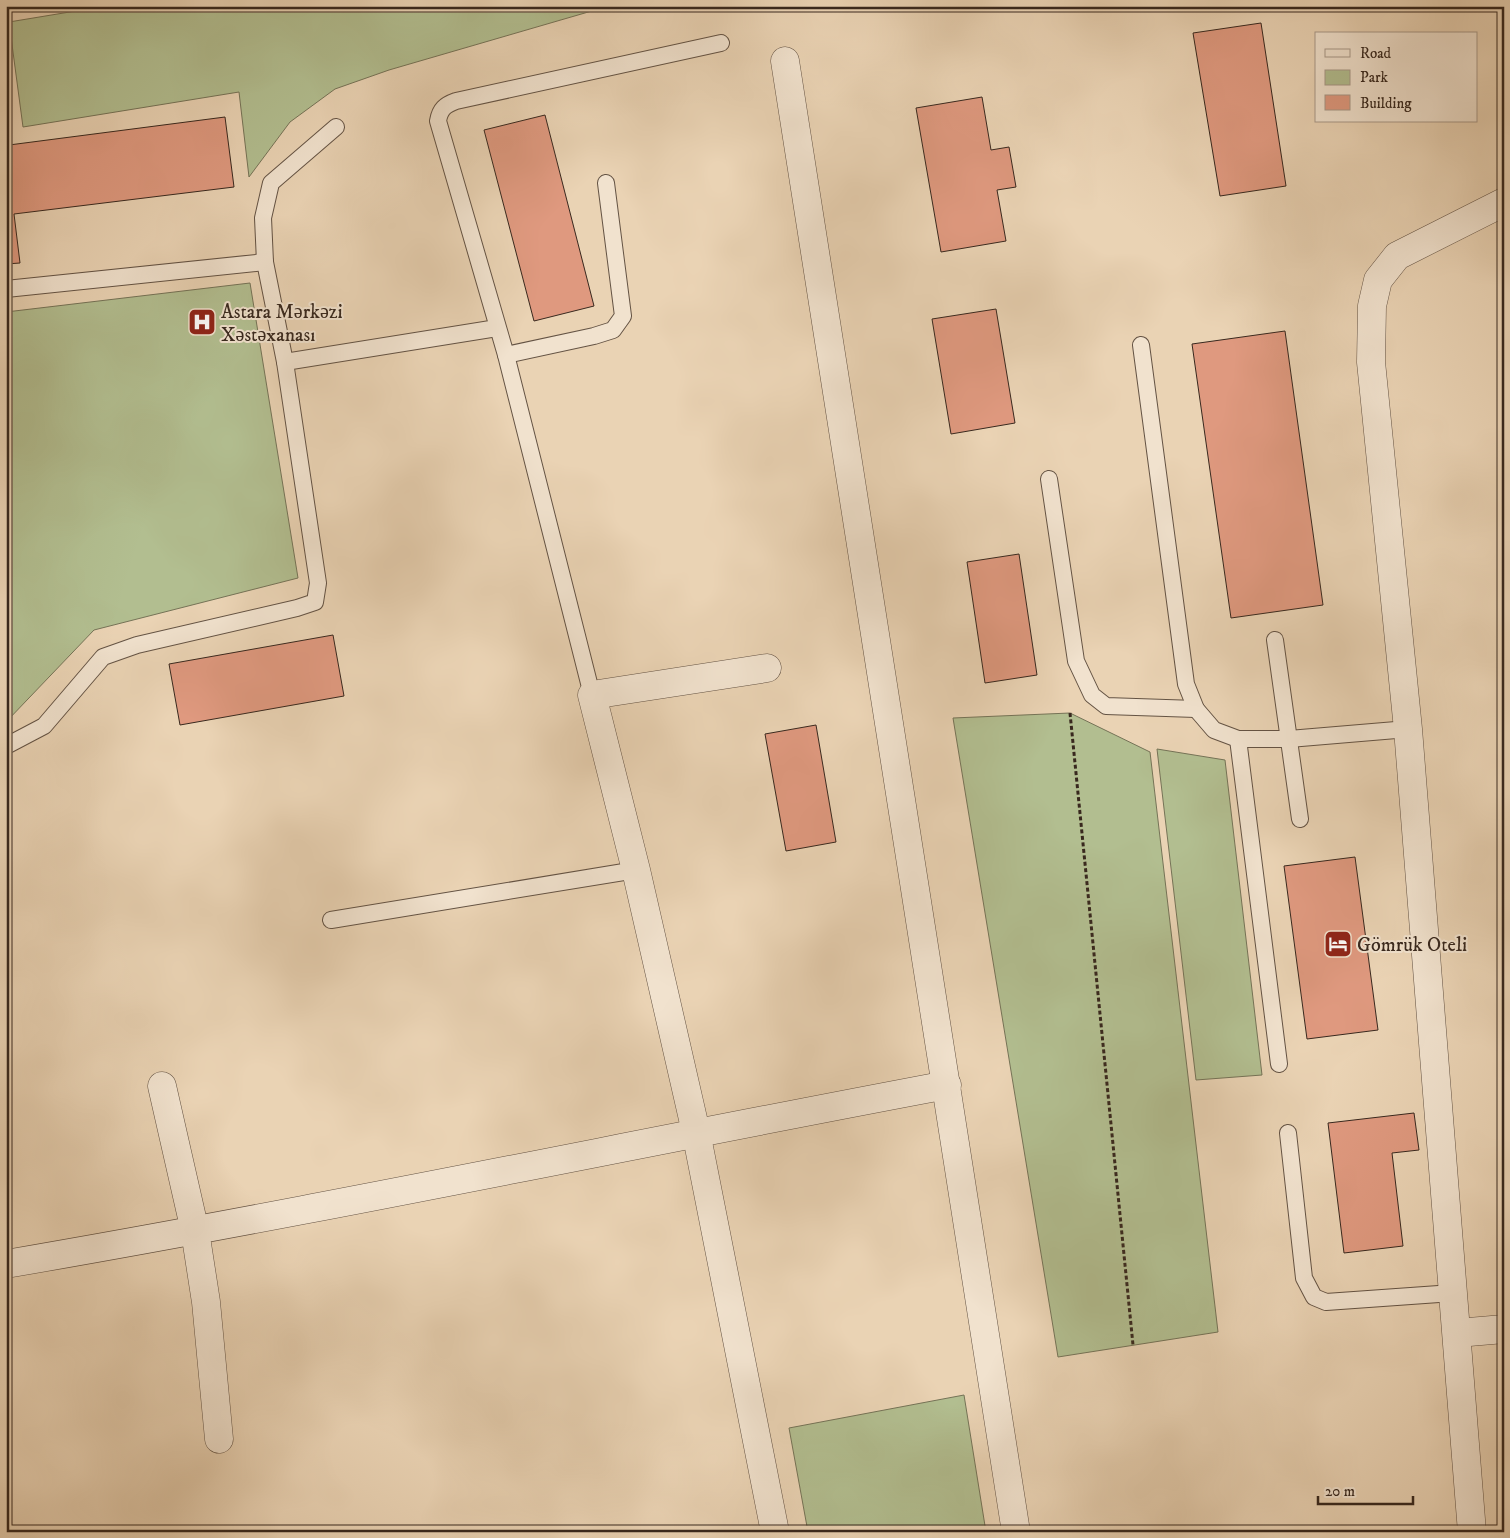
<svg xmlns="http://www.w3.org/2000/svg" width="1510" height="1538" font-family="'IM FELL DW Pica',serif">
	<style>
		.green { fill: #b2be90; stroke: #757357 }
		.building { fill: #df997f; stroke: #38281e }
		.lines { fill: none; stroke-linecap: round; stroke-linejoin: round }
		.lane-casing { stroke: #645344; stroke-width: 18 }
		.street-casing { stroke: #645344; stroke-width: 29 }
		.path { stroke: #38281e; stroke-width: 3; stroke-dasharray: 4 2.5; stroke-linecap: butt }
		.lane { stroke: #f1e2ce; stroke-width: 16 }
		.street { stroke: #f1e2ce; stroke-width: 28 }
		.labels { text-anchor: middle; stroke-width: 4; stroke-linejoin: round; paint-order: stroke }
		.poi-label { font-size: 20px; fill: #38281e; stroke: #f1e2ce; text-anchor: start }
	</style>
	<rect width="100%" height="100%" fill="#ead3b4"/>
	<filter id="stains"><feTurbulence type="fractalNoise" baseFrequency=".004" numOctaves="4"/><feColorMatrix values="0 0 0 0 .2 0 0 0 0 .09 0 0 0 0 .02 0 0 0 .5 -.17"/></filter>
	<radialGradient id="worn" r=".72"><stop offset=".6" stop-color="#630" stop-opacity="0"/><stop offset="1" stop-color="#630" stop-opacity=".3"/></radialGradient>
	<!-- green -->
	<g class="green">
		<polygon points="106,6 601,6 602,8 389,70 335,89 290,122 249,177 239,92 23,127 9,22"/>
		<polygon points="250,283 298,578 94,630 6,722 6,312"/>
		<polygon points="1070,713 1150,752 1218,1332 1058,1357 953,718"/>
		<polygon points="1157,749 1225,760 1262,1075 1196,1080"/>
		<polygon points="964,1395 986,1532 808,1532 789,1428"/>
	</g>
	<!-- building -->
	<g class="building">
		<polygon points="1261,23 1286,186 1220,196 1193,33"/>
		<polygon points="982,97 991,150 1009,147 1016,187 997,190 1006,241 941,252 916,108"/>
		<polygon points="545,115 594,306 534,321 484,130"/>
		<polygon points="225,117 234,187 14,214 20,263 6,264 6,124 9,145"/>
		<polygon points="996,309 1015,423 951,434 932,319"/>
		<polygon points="1285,331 1323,605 1231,618 1192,344"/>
		<polygon points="1019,554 1037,675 985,683 967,562"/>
		<polygon points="333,635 344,696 180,725 169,664"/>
		<polygon points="816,725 836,842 786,851 765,734"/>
		<polygon points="1355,857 1378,1030 1307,1039 1284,866"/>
		<polygon points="1414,1113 1419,1150 1392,1153 1403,1246 1344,1253 1328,1123"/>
	</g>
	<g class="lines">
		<defs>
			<g id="lane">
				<polyline points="6,289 265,262"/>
				<polyline points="1141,345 1186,684 1196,709 1214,730 1238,739 1289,739 1408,729"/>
				<polyline points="506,355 594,336 613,330 623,316 606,183"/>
				<polyline points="285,362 497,328"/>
				<polyline points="1049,479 1076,661 1092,695 1106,706 1196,709"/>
				<polyline points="1275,640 1300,819"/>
				<path d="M592 695 506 355 438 121C440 109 445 105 456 101L721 43"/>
				<polyline points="1238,739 1279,1064"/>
				<polyline points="6,746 44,726 103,657 137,645 297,608 315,602 318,583 285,362 265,262 263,218 271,183 336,127"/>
				<polyline points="331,920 636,870"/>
				<polyline points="1288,1133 1304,1278 1314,1297 1326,1302 1453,1293"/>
			</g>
			<g id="street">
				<polyline points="785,61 1016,1532"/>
				<polyline points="767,668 592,695 636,870 696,1132 775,1532"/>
				<polyline points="162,1086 195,1231 206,1302 219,1439"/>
				<path d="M6 1264C321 1210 633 1144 947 1085"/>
				<polyline points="1457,1333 1504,1329"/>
				<polyline points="1472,1532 1408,729 1371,362 1372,306 1378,280 1397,256 1504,202"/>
			</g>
		</defs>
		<!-- lane casing -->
		<use href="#lane" class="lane-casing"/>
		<!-- street casing -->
		<use href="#street" class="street-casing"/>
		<!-- path -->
		<polyline class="path" points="1070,713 1133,1345"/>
		<!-- lane -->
		<use href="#lane" class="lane"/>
		<!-- street -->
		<use href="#street" class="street"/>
	</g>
	<!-- icons -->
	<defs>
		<symbol id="hospital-square" viewBox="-11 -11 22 22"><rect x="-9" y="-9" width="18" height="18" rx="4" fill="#8f2418" stroke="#f1e2ce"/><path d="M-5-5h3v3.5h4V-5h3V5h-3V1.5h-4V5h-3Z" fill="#fff"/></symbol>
		<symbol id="hotel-square" viewBox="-11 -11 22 22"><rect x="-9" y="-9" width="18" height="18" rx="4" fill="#8f2418" stroke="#f1e2ce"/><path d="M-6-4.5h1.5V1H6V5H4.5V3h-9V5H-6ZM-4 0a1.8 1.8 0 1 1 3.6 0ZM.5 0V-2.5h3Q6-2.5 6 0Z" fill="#fff"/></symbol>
	</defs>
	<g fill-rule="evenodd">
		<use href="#hospital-square" x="186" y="306" width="32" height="32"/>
		<use href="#hotel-square" x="1322" y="928" width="32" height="32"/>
	</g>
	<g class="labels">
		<!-- poi labels -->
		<g class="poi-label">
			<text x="221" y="318">Astara Mərkəzi<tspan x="221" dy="23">Xəstəxanası</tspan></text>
			<text x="1357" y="951">Gömrük Oteli</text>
		</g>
	</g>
	<!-- margin -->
	<rect width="1510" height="1538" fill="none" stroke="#ead3b4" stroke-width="25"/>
	<rect x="8" y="8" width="1495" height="1523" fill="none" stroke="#38281e" stroke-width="2.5"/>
	<rect x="12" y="12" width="1485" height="1513" fill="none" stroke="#38281e"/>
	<!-- legend -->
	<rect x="1315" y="32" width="162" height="90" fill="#f1e2ce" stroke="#a79888"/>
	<rect x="1325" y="49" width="25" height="8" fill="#f1e2ce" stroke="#a79888"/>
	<text x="1360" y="58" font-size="15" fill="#38281e">Road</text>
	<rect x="1325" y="70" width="25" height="15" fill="#b2be90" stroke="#a79888"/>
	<text x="1360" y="82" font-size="15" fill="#38281e">Park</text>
	<rect x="1325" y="95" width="25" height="15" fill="#df997f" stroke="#a79888"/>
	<text x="1360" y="108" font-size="15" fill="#38281e">Building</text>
	<!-- scale -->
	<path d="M1318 1496v8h95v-8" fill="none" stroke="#38281e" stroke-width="2.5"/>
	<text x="1325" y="1496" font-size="15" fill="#38281e" stroke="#f1e2ce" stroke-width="4" paint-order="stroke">20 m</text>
	<rect width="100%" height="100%" filter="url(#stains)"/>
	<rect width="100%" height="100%" fill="url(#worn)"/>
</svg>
